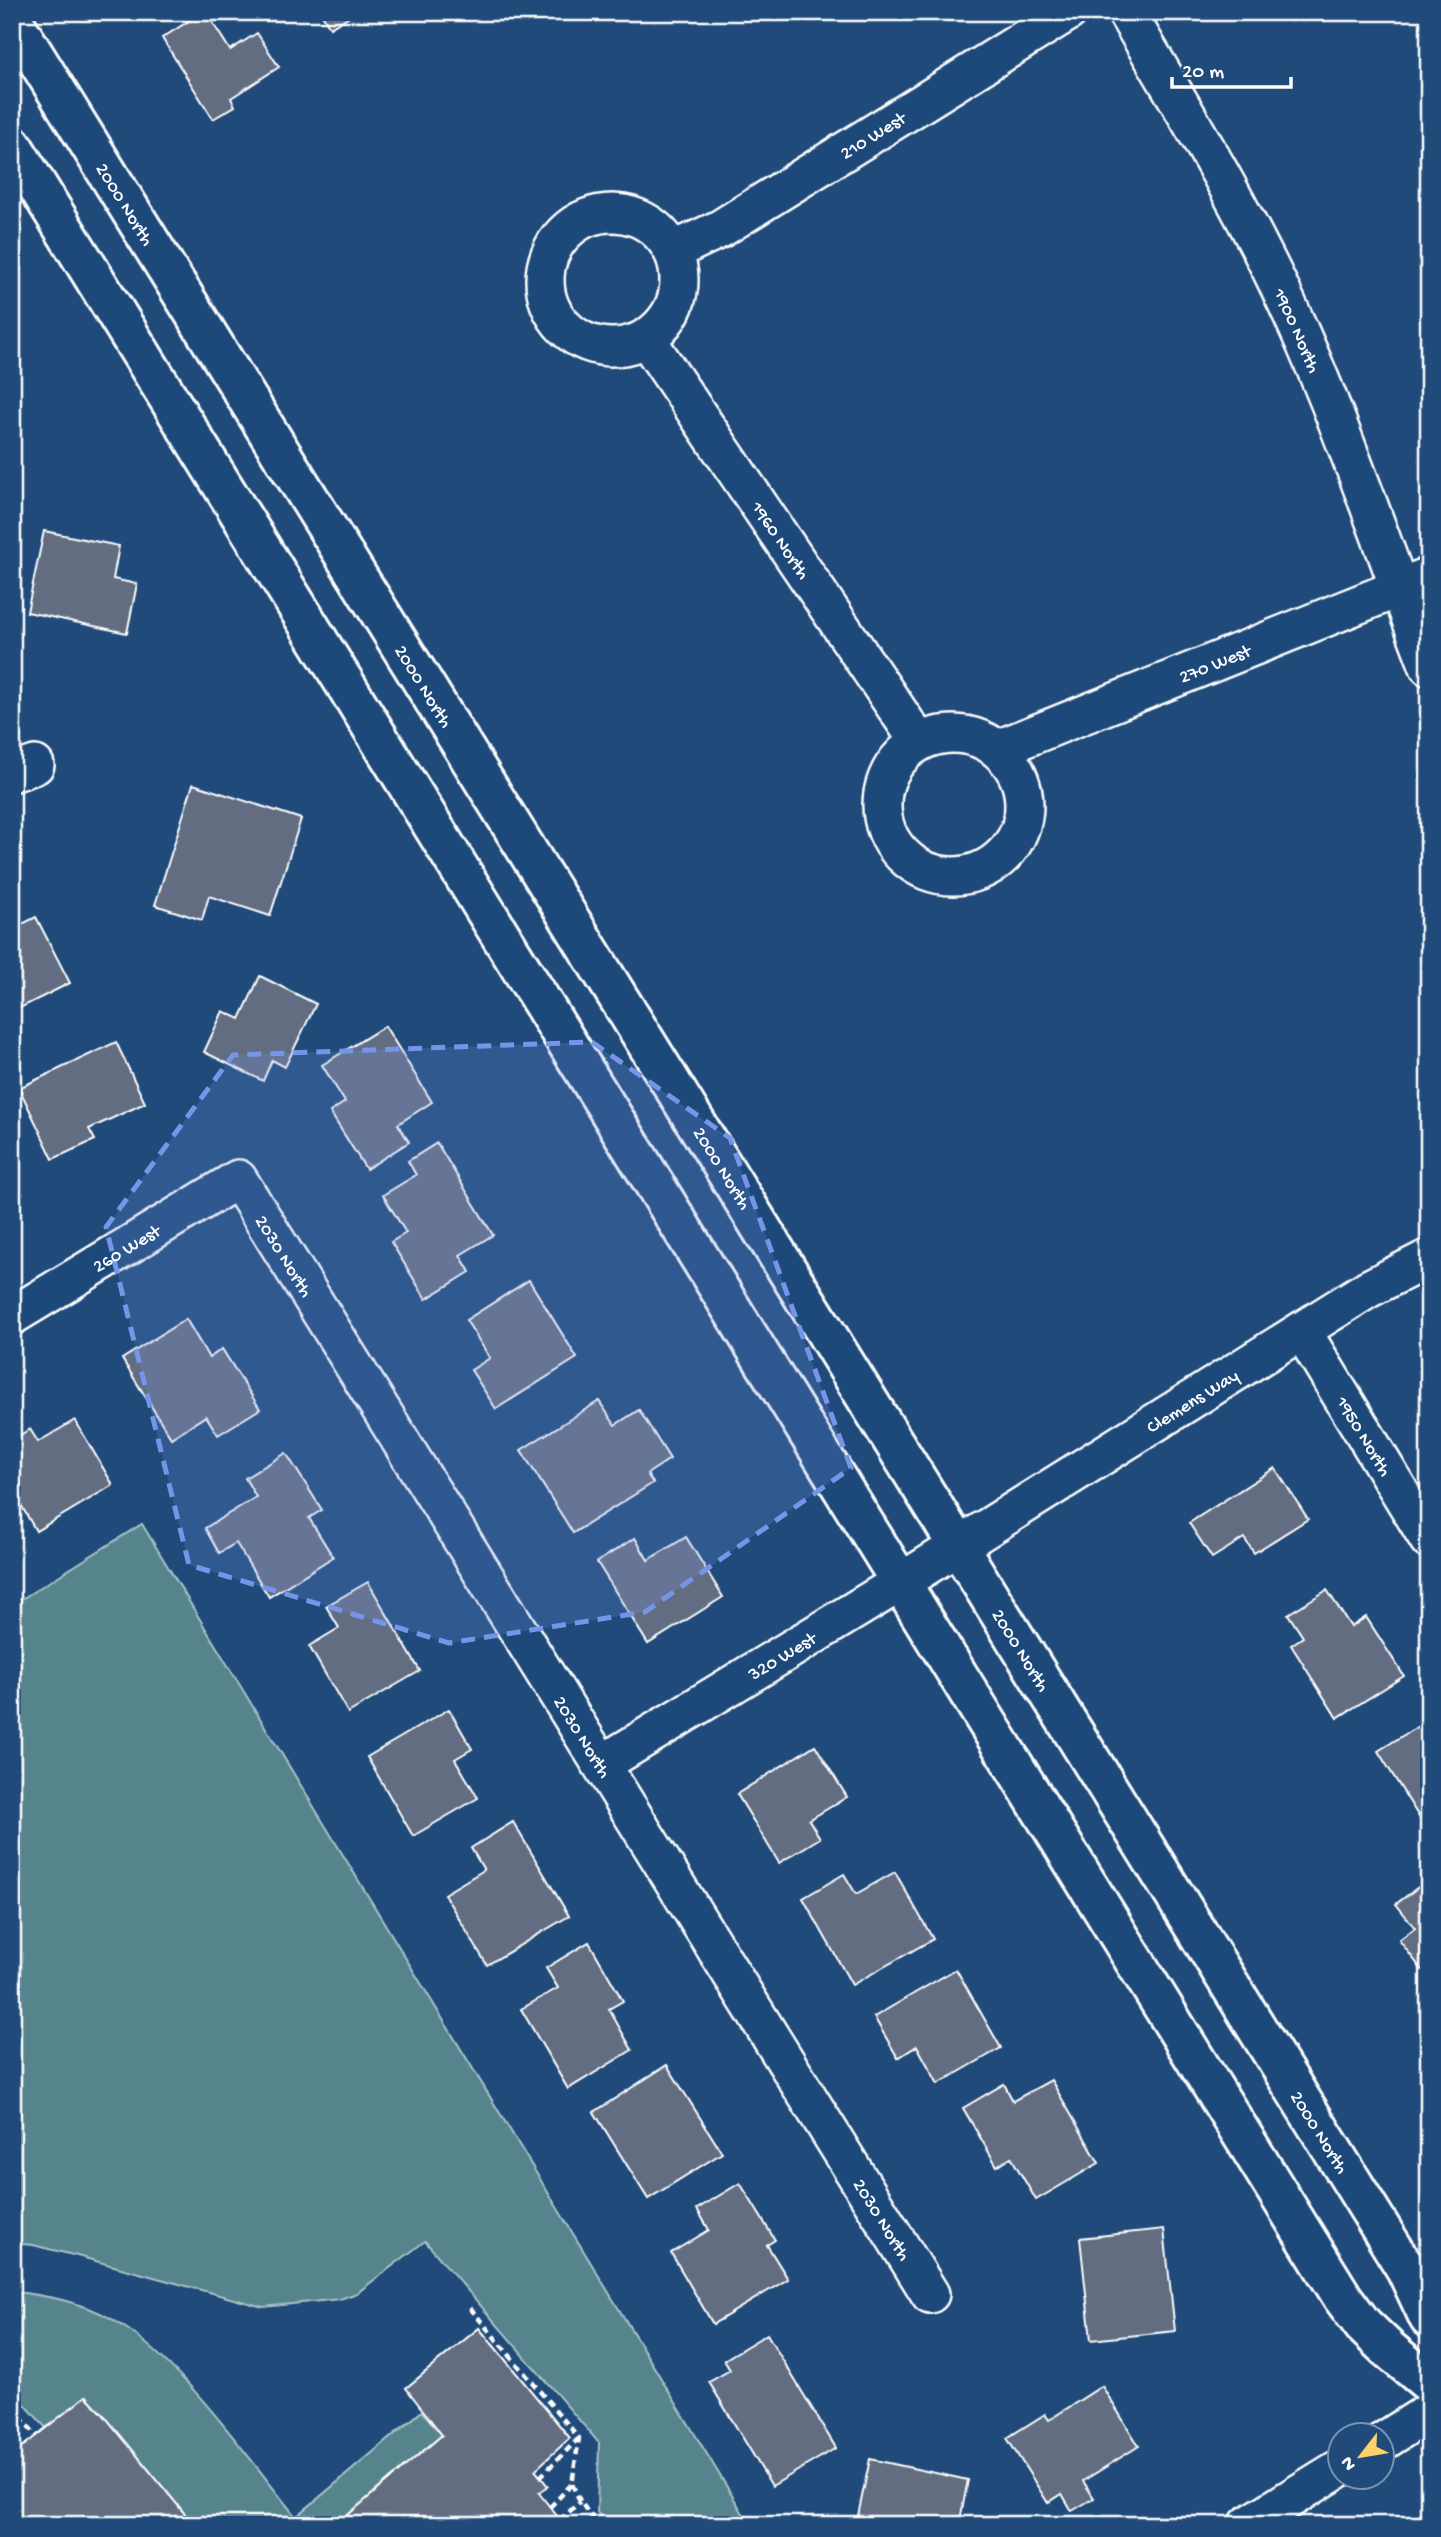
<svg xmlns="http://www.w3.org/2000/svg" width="1441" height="2537" font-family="'Gochi Hand',sans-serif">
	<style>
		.green { fill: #56848d; stroke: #aac2c6; stroke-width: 2 }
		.building { fill: #626d82; stroke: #fff; stroke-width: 2 }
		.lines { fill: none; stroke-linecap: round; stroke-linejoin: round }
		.street-casing { stroke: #fff; stroke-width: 42 }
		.secondary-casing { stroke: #fff; stroke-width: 44 }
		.path { stroke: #fff; stroke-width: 4.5; stroke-dasharray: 7 5; stroke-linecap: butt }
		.street { stroke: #1f4a7a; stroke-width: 37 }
		.secondary { stroke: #1f4a7a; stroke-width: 38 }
		.marked { fill: #7795e8; fill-opacity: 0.2; stroke: #7795e8; stroke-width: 5; stroke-dasharray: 14 9; stroke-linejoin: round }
		.labels { text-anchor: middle; stroke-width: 5; stroke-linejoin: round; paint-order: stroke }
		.street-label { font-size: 19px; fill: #fff; stroke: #1f4a7a }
	</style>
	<rect width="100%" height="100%" fill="#1f4a7a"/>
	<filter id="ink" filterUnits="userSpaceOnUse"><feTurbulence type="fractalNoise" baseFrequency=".0143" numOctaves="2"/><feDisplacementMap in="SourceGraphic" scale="14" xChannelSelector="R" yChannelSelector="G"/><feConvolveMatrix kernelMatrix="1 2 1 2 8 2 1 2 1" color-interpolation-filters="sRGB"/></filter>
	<g filter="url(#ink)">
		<!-- green -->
		<g class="green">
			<polygon points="142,1524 750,2525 607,2525 597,2512 599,2443 425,2241 357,2293 340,2299 263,2307 81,2257 33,2245 12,2243 12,1605"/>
			<path d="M12 2291C45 2296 81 2301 110 2318 179 2357 246 2455 296 2517L422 2411 442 2435 336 2525H194L87 2396 46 2428 12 2390Z"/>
		</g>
		<!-- building -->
		<g class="building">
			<polygon points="203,12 206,12 230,50 257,33 279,67 231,98 235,106 213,119 162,38"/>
			<polygon points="321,12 356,12 330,28"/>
			<polygon points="44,531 119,546 113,579 137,584 127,633 27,612"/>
			<polygon points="193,784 301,819 270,916 209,896 202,920 155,905"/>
			<polygon points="36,917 70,983 12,1012 12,929"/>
			<polygon points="260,976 316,1004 285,1067 272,1060 263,1081 204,1052 223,1011 240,1019"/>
			<polygon points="385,1026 432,1102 398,1124 409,1142 366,1169 330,1112 345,1102 322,1065"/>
			<polygon points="116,1042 145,1103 89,1129 95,1140 53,1159 19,1088"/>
			<polygon points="437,1143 493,1235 460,1255 470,1272 426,1299 391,1242 406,1233 383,1195 416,1175 408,1161"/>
			<polygon points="12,1178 22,1194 12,1200"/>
			<polygon points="529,1280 577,1358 496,1409 471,1370 490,1358 466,1320"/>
			<polygon points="186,1319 209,1358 222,1349 260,1409 218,1435 206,1416 171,1438 122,1359"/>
			<polygon points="599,1401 615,1425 639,1410 670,1459 647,1474 653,1483 573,1533 521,1450"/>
			<polygon points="75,1420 113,1485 36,1531 21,1505 12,1510 12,1440 30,1429 38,1442"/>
			<polygon points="286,1453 322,1510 309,1518 333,1557 269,1597 236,1543 219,1553 205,1528 256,1497 245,1478"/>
			<polygon points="1275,1468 1308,1519 1254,1553 1244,1538 1212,1558 1189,1523"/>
			<polygon points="686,1537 723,1597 648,1644 597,1562 635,1538 648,1560"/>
			<polygon points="368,1582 420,1671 348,1713 309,1646 339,1628 326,1606"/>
			<polygon points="1327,1590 1351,1627 1366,1617 1404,1676 1337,1718 1291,1645 1303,1637 1288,1614"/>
			<polygon points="449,1709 472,1749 455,1759 478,1798 413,1836 367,1757"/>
			<polygon points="1420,1725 1429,1739 1429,1833 1378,1751"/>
			<polygon points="815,1745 847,1797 809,1820 820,1838 779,1863 737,1794"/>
			<polygon points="513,1822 569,1916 487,1965 444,1894 484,1870 471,1848"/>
			<polygon points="895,1872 933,1939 852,1985 803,1898 844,1874 856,1894"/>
			<polygon points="1429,1879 1429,1964 1422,1970 1399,1940 1415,1928 1396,1904"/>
			<polygon points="589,1942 623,2001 609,2009 632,2050 568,2089 521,2009 558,1988 546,1968"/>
			<polygon points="956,1969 1001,2048 938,2084 917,2046 898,2058 874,2017"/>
			<polygon points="667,2065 722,2153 648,2199 594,2112"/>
			<polygon points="1051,2080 1099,2163 1036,2200 1011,2157 997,2166 963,2108 1004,2084 1013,2101"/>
			<polygon points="740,2183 775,2240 767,2245 788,2279 713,2324 671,2253 709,2230 697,2209"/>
			<polygon points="1164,2229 1175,2331 1091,2340 1080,2238"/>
			<polygon points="479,2328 570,2438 535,2470 548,2486 539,2493 564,2525 336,2525 442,2435 406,2388"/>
			<polygon points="767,2334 836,2448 772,2486 709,2382 730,2370 724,2360"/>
			<polygon points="1102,2386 1139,2446 1083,2481 1094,2498 1072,2511 1062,2494 1048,2503 1007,2438 1045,2414 1049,2420"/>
			<polygon points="86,2396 103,2414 194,2525 16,2525 12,2520 12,2455"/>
			<polygon points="870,2459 968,2480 959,2525 856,2525"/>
		</g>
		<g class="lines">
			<defs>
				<g id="street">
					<path id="s1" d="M1126 12C1172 90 1219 167 1260 248 1329 382 1375 527 1429 667"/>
					<circle cx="612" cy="280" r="67"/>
					<path id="s2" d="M673 251 720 229 1068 12"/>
					<path id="s3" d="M646 338 919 742"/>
					<circle cx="953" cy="805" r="71"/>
					<path id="s4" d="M998 749 1429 576"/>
					<polyline points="12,773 35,765"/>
					<path id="s5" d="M12 1316 238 1179 930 2294"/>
					<path id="s6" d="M1302 1331 1429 1540"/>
					<path id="s7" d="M602 1764 901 1582 1368 1289 1429 1258"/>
					<polyline points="1382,2442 1429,2412"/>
					<polyline points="1248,2525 1340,2468"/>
				</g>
				<g id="secondary">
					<path id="s8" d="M12 19 1406 2269 1429 2318"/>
					<polyline points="12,145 1343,2298 1363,2325 1387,2348 1429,2383"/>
				</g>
			</defs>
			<!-- street casing -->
			<use href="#street" class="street-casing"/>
			<!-- secondary casing -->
			<use href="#secondary" class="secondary-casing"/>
			<!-- path -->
			<g class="path">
				<polyline points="470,2308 579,2438 572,2484 580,2501 597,2525"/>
				<polyline points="12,2408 37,2436"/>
				<polyline points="540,2477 578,2439"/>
				<polyline points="550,2507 572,2484"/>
				<polyline points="560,2520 580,2502"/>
			</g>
			<!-- street -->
			<use href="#street" class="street"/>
			<!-- secondary -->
			<use href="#secondary" class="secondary"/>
		</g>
	</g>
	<!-- marked area -->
	<path class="marked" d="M592 1042 730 1138 851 1468 645 1612 449 1643 189 1565 106 1227 233 1055Z"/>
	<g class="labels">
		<!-- street labels -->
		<g class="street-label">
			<text dy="7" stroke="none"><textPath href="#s2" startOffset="231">210 West</textPath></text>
			<text dy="7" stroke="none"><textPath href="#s8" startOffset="217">2000 North</textPath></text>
			<text dy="7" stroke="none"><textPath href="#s1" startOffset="362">1900 North</textPath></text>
			<text dy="7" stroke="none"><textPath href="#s3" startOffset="243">1960 North</textPath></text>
			<text dy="7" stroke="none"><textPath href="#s4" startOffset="233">270 West</textPath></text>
			<text dy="7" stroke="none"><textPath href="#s8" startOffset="784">2000 North</textPath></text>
			<text dy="7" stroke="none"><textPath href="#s8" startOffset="1351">2000 North</textPath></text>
			<text dy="7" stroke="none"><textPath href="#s5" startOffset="133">260 West</textPath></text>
			<text dy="7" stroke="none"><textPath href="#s5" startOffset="354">2030 North</textPath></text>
			<text dy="7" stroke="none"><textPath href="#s7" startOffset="693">Clemens Way</textPath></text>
			<text dy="7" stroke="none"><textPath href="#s6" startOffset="122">1950 North</textPath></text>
			<text dy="7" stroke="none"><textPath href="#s8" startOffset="1918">2000 North</textPath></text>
			<text dy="7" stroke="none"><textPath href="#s7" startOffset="210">320 West</textPath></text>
			<text dy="7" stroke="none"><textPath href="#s5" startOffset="920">2030 North</textPath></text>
			<text dy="7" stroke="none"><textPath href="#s8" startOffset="2485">2000 North</textPath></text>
			<text dy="7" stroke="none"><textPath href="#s5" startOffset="1488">2030 North</textPath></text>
		</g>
	</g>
	<!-- margin -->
	<rect width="1441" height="2537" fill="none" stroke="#1f4a7a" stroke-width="42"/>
	<rect x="21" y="21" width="1399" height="2495" fill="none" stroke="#fff" stroke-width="2.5" filter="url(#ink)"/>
	<!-- north arrow -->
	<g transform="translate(1361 2456) rotate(239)"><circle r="33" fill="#1f4a7a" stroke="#7992af" stroke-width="2"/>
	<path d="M0-5L12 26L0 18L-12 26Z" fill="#ffd166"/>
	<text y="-10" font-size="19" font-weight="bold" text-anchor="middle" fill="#ffffff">N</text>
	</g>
	<!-- scale -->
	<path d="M1172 77v10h119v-10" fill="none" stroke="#ffffff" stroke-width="3.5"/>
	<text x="1182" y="77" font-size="21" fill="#ffffff" stroke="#1f4a7a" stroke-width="5" paint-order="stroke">20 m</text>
</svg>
